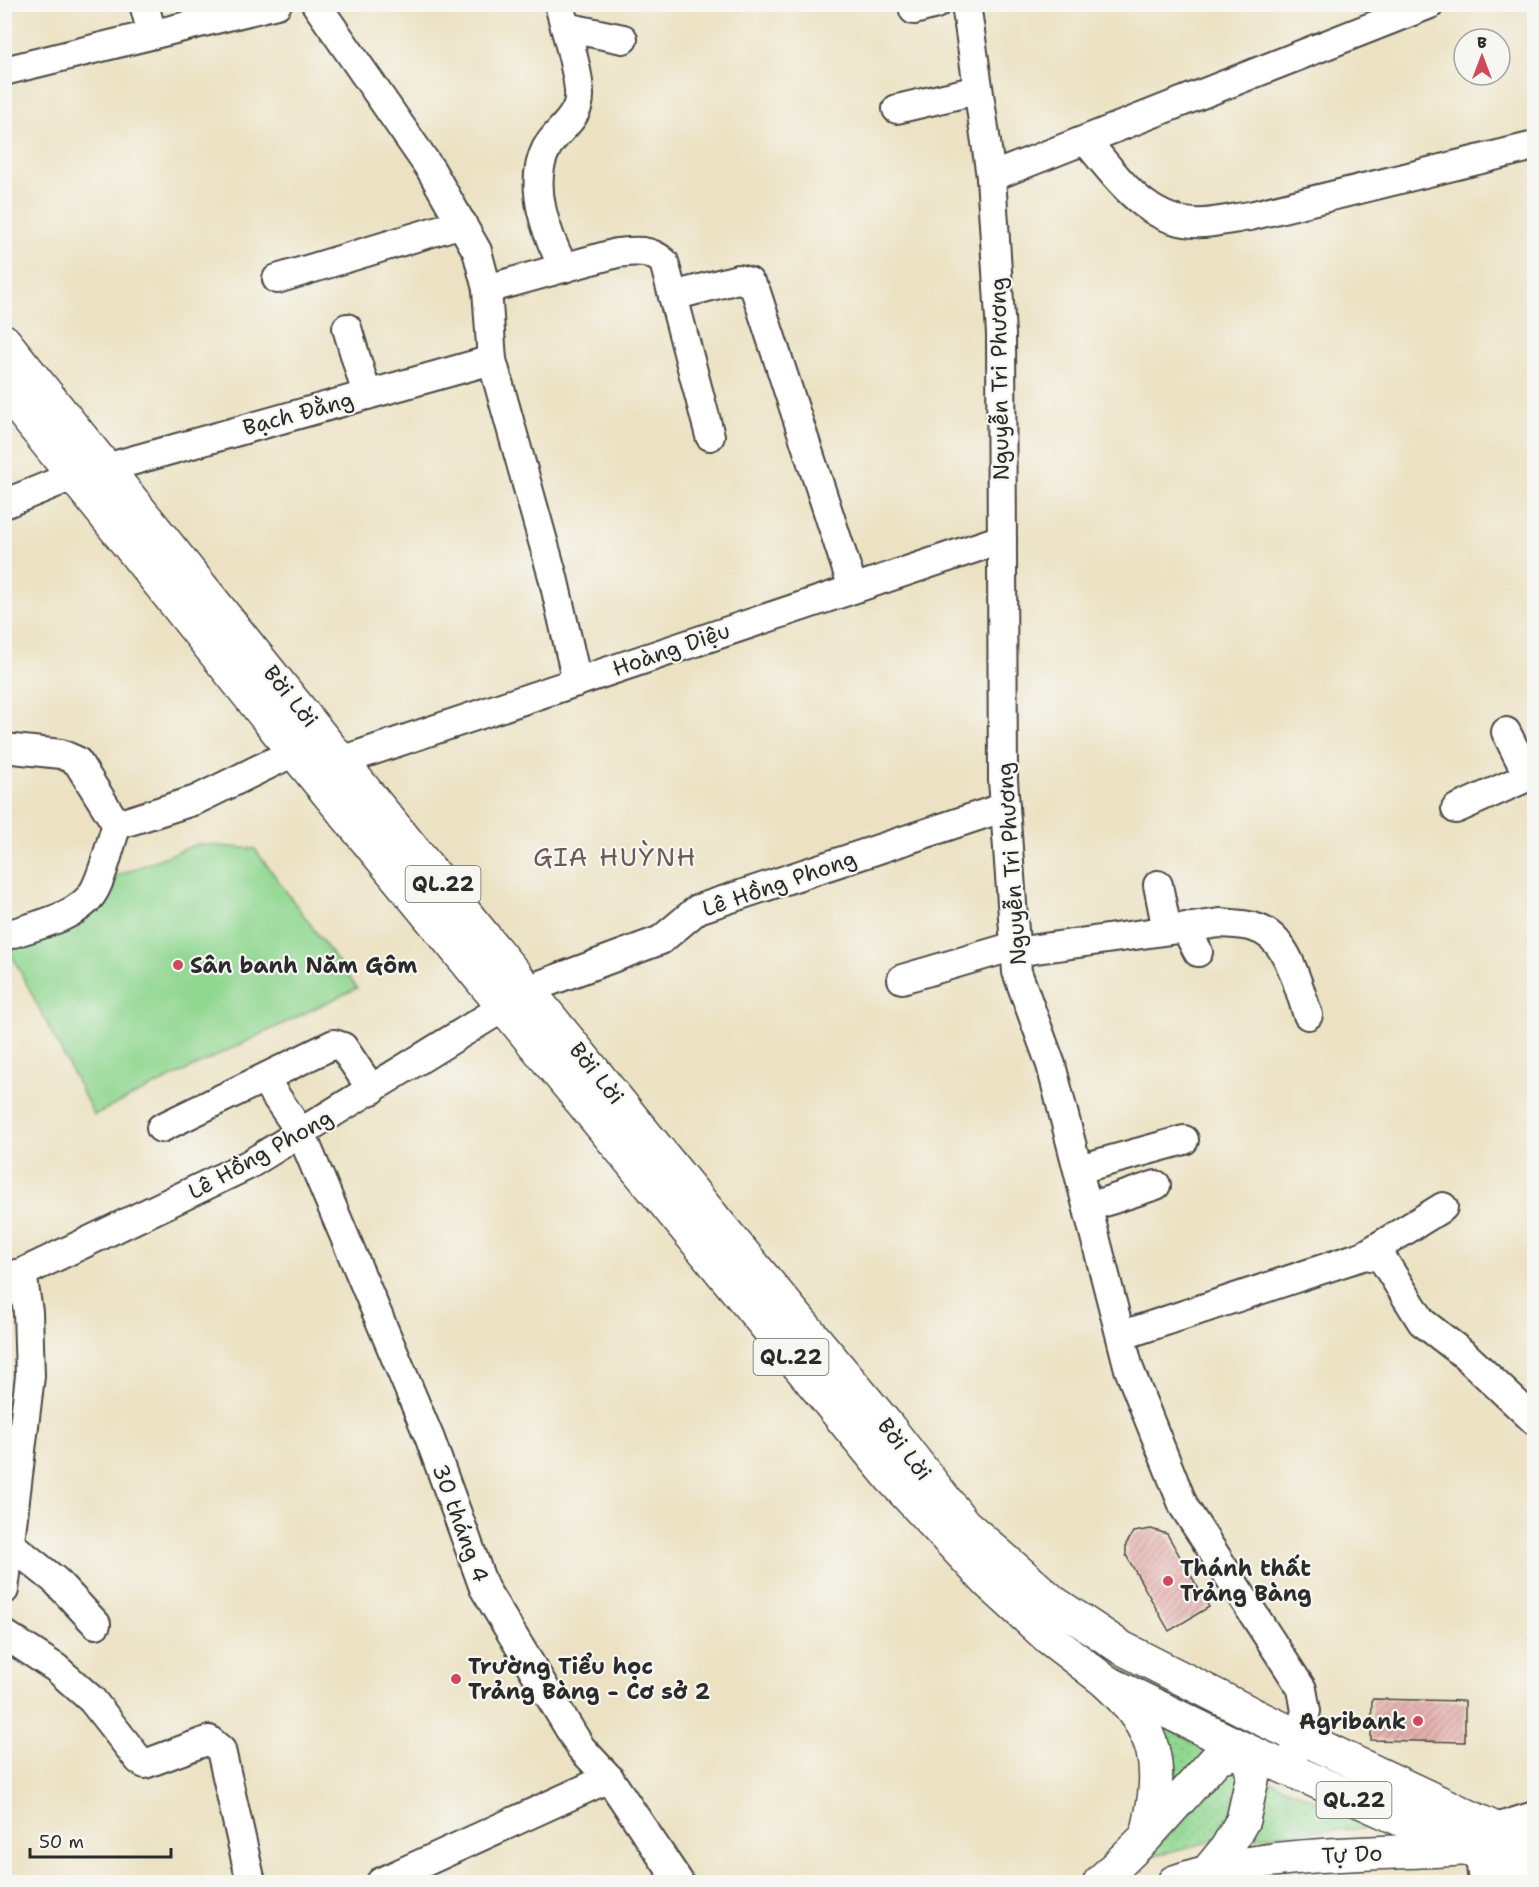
<svg xmlns="http://www.w3.org/2000/svg" width="1539" height="1887" font-family="'Shantell Sans',sans-serif">
	<style>
		.grass { fill: url(#grass-dots); stroke: #5e815e; stroke-width: 1.5 }
		.pitch { fill: #91d791; stroke: #5e815e; stroke-width: 1.5 }
		.building { fill: url(#building-hatch) }
		.lines { fill: none; stroke-linecap: round; stroke-linejoin: round }
		.minor-casing { stroke: #484642; stroke-width: 32 }
		.major-casing { stroke: #484642; stroke-width: 36 }
		.highway-casing { stroke: #484642; stroke-width: 36 }
		.minor { stroke: #fff; stroke-width: 28 }
		.major { stroke: #fff; stroke-width: 33 }
		.highway { stroke: #fff; stroke-width: 33 }
		.poi-dot { fill: #d1495b; stroke: #f6f6f2; stroke-width: 2 }
		.labels { text-anchor: middle; stroke-width: 4.5; stroke-linejoin: round; paint-order: stroke }
		.shield { fill: #f6f6f2; stroke: #686867; stroke-width: 1.5 }
		.shield-label { font-size: 21px; font-weight: bold; fill: #2b2b2b }
		.street-label { font-size: 22px; fill: #2b2b2b; stroke: #f6f6f2 }
		.poi-label { font-size: 22px; font-weight: bold; fill: #2b2b2b; stroke: #f6f6f2; text-anchor: start }
		.quarter-label { font-size: 26px; letter-spacing: 1.5px; fill: #6c5a58; stroke: #f6f6f2 }
	</style>
	<defs>
		<pattern id="grass-dots" width="8" height="8" patternUnits="userSpaceOnUse" patternTransform="scale(1.5)"><rect width="8" height="8" fill="#91d791"/><path d="M2 2h.1M6 6h.1" fill="none" stroke="#7db97d" stroke-width="1.8" stroke-linecap="round"/></pattern>
		<pattern id="building-hatch" width="6" height="6" patternUnits="userSpaceOnUse" patternTransform="scale(1.5)"><rect width="6" height="6" fill="#e5b0ad"/><path d="M-1 1l2-2M0 6l6-6M5 7l2-2" fill="none" stroke="#ba8f8d"/></pattern>
	</defs>
	<rect width="100%" height="100%" fill="#f6f6f2"/>
	<filter id="ink" filterUnits="userSpaceOnUse"><feTurbulence type="fractalNoise" baseFrequency=".0167" numOctaves="2"/><feDisplacementMap in="SourceGraphic" scale="12" xChannelSelector="R" yChannelSelector="G"/><feConvolveMatrix kernelMatrix="1 2 1 2 8 2 1 2 1" color-interpolation-filters="sRGB"/></filter>
	<filter id="wash" filterUnits="userSpaceOnUse"><feTurbulence type="fractalNoise" baseFrequency=".008" numOctaves="4" result="noise"/><feDisplacementMap in="SourceGraphic" scale="24" xChannelSelector="R" yChannelSelector="G"/><feGaussianBlur stdDeviation="1.35" result="paint"/><feColorMatrix in="noise" values="0 0 0 0 0 0 0 0 0 0 0 0 0 0 0 0 0 1.4 0 .05"/><feComposite in="paint" operator="in"/></filter>
	<g filter="url(#wash)">
		<rect width="100%" height="100%" fill="#ece2c3"/>
		<!-- grass -->
		<g class="grass">
			<polygon points="1156,1720 1207,1751 1167,1798"/>
			<polygon points="1243,1764 1225,1838 1145,1858 1228,1770"/>
			<polygon points="1261,1777 1380,1828 1306,1831 1253,1838 1257,1823"/>
		</g>
		<!-- pitch -->
		<polygon class="pitch" points="197,844 255,849 357,988 94,1115 5,942 96,884"/>
		<g id="blocks">
			<!-- building -->
			<g class="building">
				<polygon points="1151,1529 1167,1534 1209,1607 1169,1631 1126,1555 1126,1544 1134,1532"/>
				<polygon points="1372,1699 1465,1701 1465,1742 1371,1740"/>
			</g>
		</g>
	</g>
	<g filter="url(#ink)">
		<use href="#blocks" fill-opacity="0" stroke="#484642" stroke-width="1.5"/>
		<g class="lines">
			<defs>
				<g id="minor">
					<polyline points="144,4 152,34"/>
					<polyline points="316,4 431,170 477,251 487,289 492,360 553,577 577,682"/>
					<path d="M559 4C564 26 584 85 578 104 574 122 554 133 546 149 528 185 546 234 564 268"/>
					<polyline points="966,4 991,177 1001,334 1003,780 1017,972 1051,1065 1129,1369 1184,1507 1302,1689 1306,1711 1293,1757"/>
					<polyline points="914,10 936,4"/>
					<polyline points="565,27 623,39"/>
					<polyline points="4,71 277,4"/>
					<polyline points="897,109 977,90"/>
					<path d="M1086 141C1119 179 1148 226 1204 223 1219 222 1235 218 1250 216L1534 146"/>
					<polyline points="991,177 1430,4"/>
					<polyline points="277,279 462,223"/>
					<path d="M487 289 617 253C635 251 650 249 664 262L710 436"/>
					<polyline points="673,296 738,279 749,282 756,292 853,588"/>
					<polyline points="347,328 367,395"/>
					<polyline points="106,468 492,360"/>
					<polyline points="4,504 75,475"/>
					<polyline points="1506,732 1528,776"/>
					<polyline points="4,748 61,754 77,761 117,825 196,800 294,752"/>
					<polyline points="341,761 1002,539"/>
					<polyline points="1456,809 1534,774"/>
					<polyline points="1158,885 1167,930"/>
					<polyline points="1185,927 1198,952"/>
					<path d="M4 936C32 926 79 918 94 891 105 871 109 846 117 825"/>
					<path d="M1015 952 1220 923C1231 924 1243 924 1253 927 1289 936 1297 985 1308 1015"/>
					<polyline points="902,979 1015,946"/>
					<polyline points="529,989 661,940 698,909 1005,807"/>
					<polyline points="264,1079 301,1133 430,1439 484,1588 581,1748 609,1778 679,1882"/>
					<polyline points="161,1128 334,1044 343,1047 372,1090"/>
					<polyline points="1079,1169 1184,1140"/>
					<polyline points="1089,1207 1156,1185"/>
					<polyline points="1365,1255 1443,1207"/>
					<polyline points="4,1276 22,1273 248,1165 504,1007"/>
					<polyline points="1123,1335 1365,1255 1382,1258 1422,1322 1465,1355 1534,1420"/>
					<polyline points="11,1545 56,1581 96,1624"/>
					<polyline points="4,1590 30,1376 28,1312 22,1273"/>
					<polyline points="4,1634 56,1668 92,1700 139,1760 145,1764 209,1740 221,1750 251,1882"/>
					<polyline points="1493,1829 1534,1816"/>
					<polyline points="1480,1857 1483,1882"/>
					<polyline points="381,1882 609,1778"/>
				</g>
				<g id="major">
					<path d="M1106 1682C1159 1731 1164 1766 1147 1835"/>
					<polyline points="1100,1882 1146,1837 1218,1757 1246,1750 1253,1775 1243,1820 1226,1849 1208,1871"/>
					<path d="M1174 1882C1267 1850 1365 1855 1462 1849"/>
				</g>
				<g id="highway">
					<polyline points="4,341 341,761 717,1222 886,1424 964,1524 1053,1602 1122,1648 1264,1720 1534,1847"/>
					<polyline points="4,389 294,752 891,1478 988,1582 1049,1638 1105,1681 1246,1750 1534,1879"/>
				</g>
			</defs>
			<!-- minor casing -->
			<use href="#minor" class="minor-casing"/>
			<!-- major casing -->
			<use href="#major" class="major-casing"/>
			<!-- highway casing -->
			<use href="#highway" class="highway-casing"/>
			<!-- minor -->
			<use href="#minor" class="minor"/>
			<!-- major -->
			<use href="#major" class="major"/>
			<!-- highway -->
			<use href="#highway" class="highway"/>
		</g>
	</g>
	<!-- markers -->
	<g class="poi-dot">
		<circle cx="178" cy="965" r="6"/>
		<circle cx="1168" cy="1581" r="6"/>
		<circle cx="456" cy="1679" r="6"/>
		<circle cx="1418" cy="1721" r="6"/>
	</g>
	<g class="labels">
		<!-- shield labels -->
		<g class="shield">
			<rect x="405.5" y="866" width="75" height="36" rx="4.5"/>
			<rect x="753.5" y="1339" width="75" height="36" rx="4.5"/>
			<rect x="1316.5" y="1782" width="75" height="36" rx="4.5"/>
		</g>
		<g class="shield-label">
			<text x="443" y="891">QL.22</text>
			<text x="791" y="1364">QL.22</text>
			<text x="1354" y="1807">QL.22</text>
		</g>
		<!-- street labels -->
		<g class="street-label">
			<text transform="translate(999 379) rotate(-91)" y="8">Nguyễn Tri Phương</text>
			<text transform="translate(298 413) rotate(-15)" y="8">Bạch Đằng</text>
			<text transform="translate(671 649) rotate(-19)" y="8">Hoàng Diệu</text>
			<text transform="translate(291 696) rotate(51)" y="8">Bời Lời</text>
			<text transform="translate(1011 864) rotate(-94)" y="8">Nguyễn Tri Phương</text>
			<text transform="translate(779 883) rotate(-19)" y="8">Lê Hồng Phong</text>
			<text transform="translate(597 1073) rotate(51)" y="8">Bời Lời</text>
			<text transform="translate(260 1154) rotate(-29)" y="8">Lê Hồng Phong</text>
			<text transform="translate(905 1449) rotate(52)" y="8">Bời Lời</text>
			<text transform="translate(461 1523) rotate(70)" y="8">30 tháng 4</text>
			<text transform="translate(1352 1854) rotate(-3)" y="8">Tự Do</text>
		</g>
		<!-- poi labels -->
		<g class="poi-label">
			<text x="190" y="973">Sân banh Năm Gôm</text>
			<text x="1180" y="1576">Thánh thất<tspan x="1180" dy="25">Trảng Bàng</tspan></text>
			<text x="468" y="1674">Trường Tiểu học<tspan x="468" dy="25">Trảng Bàng - Cơ sở 2</tspan></text>
			<text x="1406" y="1729" text-anchor="end">Agribank</text>
		</g>
		<!-- quarter labels -->
		<g class="quarter-label">
			<text x="615" y="866">GIA HUỲNH</text>
		</g>
	</g>
	<!-- margin -->
	<rect width="1539" height="1887" fill="none" stroke="#f6f6f2" stroke-width="24"/>
	<!-- north arrow -->
	<g transform="translate(1482 57)"><circle r="28" fill="#f6f6f2" stroke="#a5a5a2" stroke-width="1.5"/>
	<path d="M0-4.5L10 22L0 15L-10 22Z" fill="#d1495b"/>
	<text y="-9" font-size="16" font-weight="bold" text-anchor="middle" fill="#2b2b2b">B</text>
	</g>
	<!-- scale -->
	<path d="M30 1848v9h141v-9" fill="none" stroke="#2b2b2b" stroke-width="3"/>
	<text x="39" y="1848" font-size="18" fill="#2b2b2b" stroke="#f6f6f2" stroke-width="4.5" paint-order="stroke">50 m</text>
</svg>
